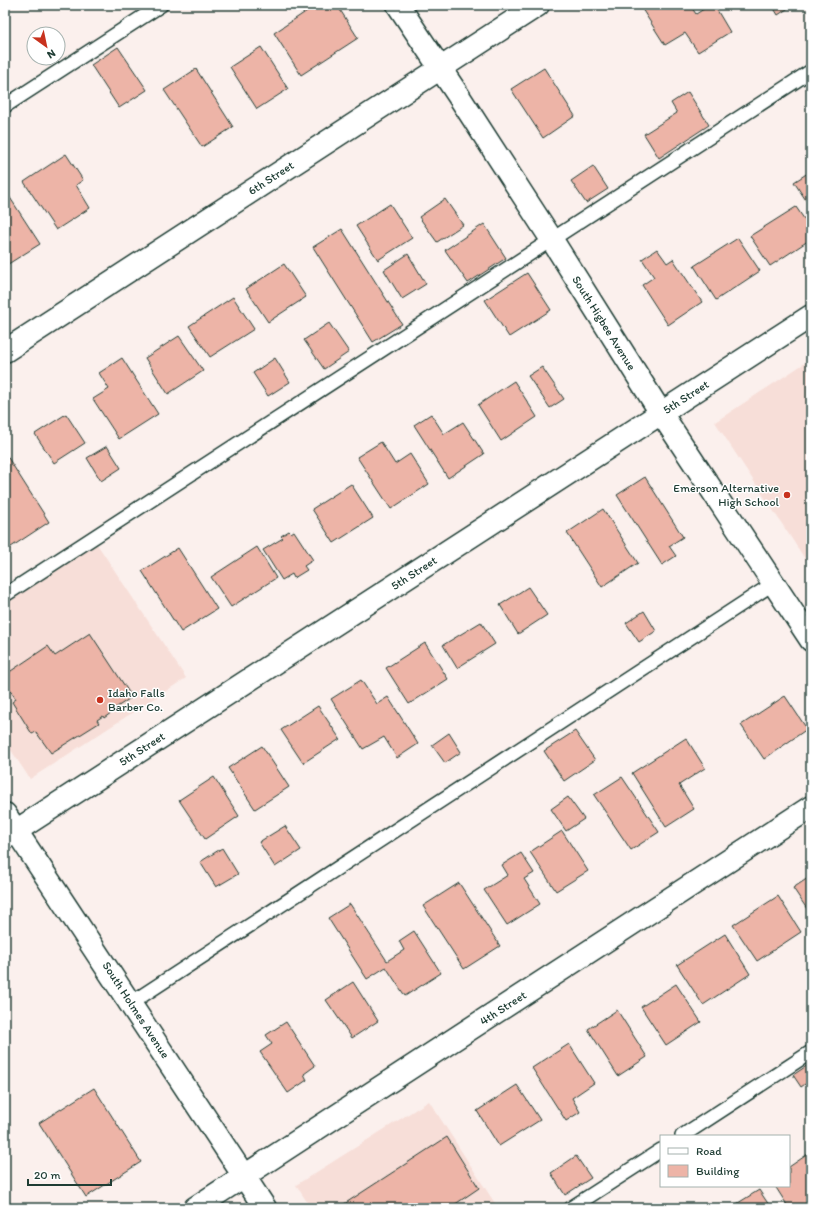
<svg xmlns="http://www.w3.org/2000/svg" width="816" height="1213" font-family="Itim,sans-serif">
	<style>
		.built { fill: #f7ded8 }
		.building { fill: #edb4a7; stroke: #1f3d34 }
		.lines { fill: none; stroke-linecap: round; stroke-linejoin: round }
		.lane-casing { stroke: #1f3d34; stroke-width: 16 }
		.street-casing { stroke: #1f3d34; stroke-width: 25 }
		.secondary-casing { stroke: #1f3d34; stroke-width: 25 }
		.lane { stroke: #fff; stroke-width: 13 }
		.street { stroke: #fff; stroke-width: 22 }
		.secondary { stroke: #fff; stroke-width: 22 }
		.poi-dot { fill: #c8321e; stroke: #fff; stroke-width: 1.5 }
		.labels { text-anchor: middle; stroke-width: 3; stroke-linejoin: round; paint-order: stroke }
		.street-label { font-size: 12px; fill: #1f3d34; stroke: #fff }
		.poi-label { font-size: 12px; fill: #1f3d34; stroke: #fff; text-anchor: end }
	</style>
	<rect width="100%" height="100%" fill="#fbf0ed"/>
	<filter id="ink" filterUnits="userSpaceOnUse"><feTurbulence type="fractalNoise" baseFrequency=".025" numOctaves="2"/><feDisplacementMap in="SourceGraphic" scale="8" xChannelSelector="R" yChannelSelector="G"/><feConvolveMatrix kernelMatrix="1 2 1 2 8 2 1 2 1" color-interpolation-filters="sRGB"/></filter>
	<g filter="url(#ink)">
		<!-- built -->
		<g class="built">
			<polygon points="811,359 811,568 715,422"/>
			<polygon points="97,544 186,678 30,779 5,741 5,604"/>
			<polygon points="429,1101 498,1208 311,1208 296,1185"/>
		</g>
		<!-- building -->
		<g class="building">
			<polygon points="316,5 337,5 358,38 301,75 274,33"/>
			<polygon points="649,5 690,5 696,14 710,5 714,5 730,32 698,52 685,33 665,45 642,9"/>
			<polygon points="772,5 793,5 778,15"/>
			<polygon points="118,47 147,90 119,108 91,65"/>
			<polygon points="261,47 288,89 257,109 230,67"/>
			<polygon points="544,68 575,116 543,138 511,89"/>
			<polygon points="196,69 233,127 202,147 164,90"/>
			<polygon points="688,92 709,125 659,158 644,134 677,113 671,103"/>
			<polygon points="66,154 83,180 76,185 90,208 56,230 24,182"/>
			<polygon points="593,166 608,189 586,203 571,181"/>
			<polygon points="811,171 811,208 794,182"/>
			<polygon points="7,193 40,244 5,266 5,195"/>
			<polygon points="445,199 463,225 437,242 419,217"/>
			<polygon points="390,204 412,238 378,260 356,226"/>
			<polygon points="796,207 811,229 811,239 770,266 750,236"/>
			<polygon points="484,224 506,258 468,283 445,250"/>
			<polygon points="342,229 402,324 373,342 313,247"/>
			<polygon points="738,238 760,271 716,300 694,266"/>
			<polygon points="657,249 667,263 673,259 702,302 668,325 642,285 654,277 642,259"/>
			<polygon points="408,254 426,284 402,299 384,270"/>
			<polygon points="284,264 306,297 268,322 246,289"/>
			<polygon points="527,273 551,310 509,337 485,300"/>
			<polygon points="233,297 254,329 210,357 189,326"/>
			<polygon points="329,323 349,352 324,369 304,340"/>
			<polygon points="179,336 203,371 168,394 145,358"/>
			<polygon points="122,358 158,414 119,439 93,399 109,389 99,373"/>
			<polygon points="275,358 290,382 268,396 253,373"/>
			<polygon points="542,367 564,399 550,408 528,376"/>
			<polygon points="514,381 537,417 501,441 478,405"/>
			<polygon points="66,414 85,443 54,463 35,434"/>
			<polygon points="431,414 444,434 463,422 484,454 448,478 414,425"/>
			<polygon points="381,442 395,464 410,454 429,484 391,509 357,457"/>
			<polygon points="107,446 121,468 101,481 87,458"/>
			<polygon points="5,453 49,522 5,551"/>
			<polygon points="645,477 683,537 669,546 676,556 662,565 617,495"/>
			<polygon points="351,484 373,518 334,543 312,509"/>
			<polygon points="603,509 638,563 602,587 567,533"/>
			<polygon points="289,531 291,533 294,531 313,560 304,566 307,570 294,578 292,574 282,580 263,550 283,538 281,536"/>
			<polygon points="257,547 276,578 231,607 211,577"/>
			<polygon points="178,548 217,609 181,632 142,571"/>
			<polygon points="528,587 547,615 518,634 500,605"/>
			<polygon points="644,611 656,631 639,642 626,623"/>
			<polygon points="481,622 495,644 457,668 443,645"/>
			<polygon points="90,633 132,697 114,709 115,710 104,718 103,716 97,720 99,723 51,753 36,732 32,734 12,702 16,699 5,683 5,675 48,646 55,656"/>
			<polygon points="425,643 448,679 409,704 386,668"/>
			<polygon points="361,680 377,704 388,697 418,744 397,758 384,737 363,749 331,699"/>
			<polygon points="785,696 807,729 764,759 741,725"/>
			<polygon points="318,706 340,739 303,763 281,730"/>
			<polygon points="575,731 595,760 564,781 544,751"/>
			<polygon points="449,733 461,752 445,763 432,745"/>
			<polygon points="686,738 705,768 679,785 694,809 666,827 632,773"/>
			<polygon points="262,746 289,787 255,809 228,768"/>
			<polygon points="214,777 239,816 205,839 179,800"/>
			<polygon points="622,777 659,832 631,850 594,795"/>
			<polygon points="568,797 584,819 566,831 551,809"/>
			<polygon points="285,826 301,850 275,867 259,842"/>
			<polygon points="562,831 588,871 556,891 530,852"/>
			<polygon points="222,848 238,874 216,887 200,862"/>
			<polygon points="521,853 534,873 524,879 540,904 507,925 484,890 508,875 502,865"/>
			<polygon points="811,876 811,915 793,888"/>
			<polygon points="459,883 500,946 464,969 423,906"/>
			<polygon points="778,896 801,932 757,961 733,925"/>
			<polygon points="350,904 387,961 404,950 399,941 414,931 441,973 405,996 386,967 367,979 328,918"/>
			<polygon points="725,934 750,974 703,1005 677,965"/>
			<polygon points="353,982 378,1021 352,1038 326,1000"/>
			<polygon points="676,984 701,1022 666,1045 641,1007"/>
			<polygon points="617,1010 647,1057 618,1076 588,1029"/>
			<polygon points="286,1022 315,1066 304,1074 307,1080 288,1093 260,1052 272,1044 266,1035"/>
			<polygon points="569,1044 594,1083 572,1098 580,1112 566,1121 532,1068"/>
			<polygon points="811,1063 811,1080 801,1087 793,1075"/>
			<polygon points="517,1085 540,1120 499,1146 477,1111"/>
			<polygon points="94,1088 141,1162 86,1197 39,1123"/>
			<polygon points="447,1137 479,1188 451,1207 451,1208 338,1208"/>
			<polygon points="811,1152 811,1208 789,1208 775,1186 789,1186 789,1167"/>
			<polygon points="576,1156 591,1178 565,1195 551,1173"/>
			<polygon points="759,1190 771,1208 730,1208"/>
		</g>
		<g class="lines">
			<defs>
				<g id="lane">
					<polyline points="5,106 161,5"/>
					<polyline points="5,595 811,71"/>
					<polyline points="131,1003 774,583"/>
					<polyline points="682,1136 811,1052"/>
					<polyline points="571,1208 661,1150"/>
				</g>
				<g id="street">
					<polyline points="398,5 458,95 552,240 661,413 811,640"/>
					<polyline points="195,1208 811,807"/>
				</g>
				<g id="secondary">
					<polyline points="5,351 538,5"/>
					<polyline points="5,814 265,1208"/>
					<polyline points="5,838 811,316"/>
				</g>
			</defs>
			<!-- lane casing -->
			<use href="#lane" class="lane-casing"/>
			<!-- street casing -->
			<use href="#street" class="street-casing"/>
			<!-- secondary casing -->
			<use href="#secondary" class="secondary-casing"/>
			<!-- lane -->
			<use href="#lane" class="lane"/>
			<!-- street -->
			<use href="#street" class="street"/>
			<!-- secondary -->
			<use href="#secondary" class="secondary"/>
		</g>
	</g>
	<!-- markers -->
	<g class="poi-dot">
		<circle cx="787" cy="495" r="4"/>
		<circle cx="100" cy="700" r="4"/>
	</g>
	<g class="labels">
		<!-- street labels -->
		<g class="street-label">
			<text transform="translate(271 178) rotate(-33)" y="4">6th Street</text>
			<text transform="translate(604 323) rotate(58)" y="4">South Higbee Avenue</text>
			<text transform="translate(686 397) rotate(-33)" y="4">5th Street</text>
			<text transform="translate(414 573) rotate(-33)" y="4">5th Street</text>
			<text transform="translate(142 749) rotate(-33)" y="4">5th Street</text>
			<text transform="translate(503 1008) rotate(-33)" y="4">4th Street</text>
			<text transform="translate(136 1010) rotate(57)" y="4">South Holmes Avenue</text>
		</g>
		<!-- poi labels -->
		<g class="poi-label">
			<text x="779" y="492">Emerson Alternative<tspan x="779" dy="14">High School</tspan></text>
			<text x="108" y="697" text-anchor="start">Idaho Falls<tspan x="108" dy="14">Barber Co.</tspan></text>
		</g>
	</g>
	<!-- margin -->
	<rect width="816" height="1213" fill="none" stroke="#fff" stroke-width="20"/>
	<rect x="10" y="10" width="796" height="1193" fill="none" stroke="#1f3d34" stroke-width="1.5" filter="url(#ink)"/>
	<!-- legend -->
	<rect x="660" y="1135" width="130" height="52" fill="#ffffff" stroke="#a5b1ae"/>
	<rect x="668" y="1148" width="20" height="6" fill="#ffffff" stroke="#a5b1ae"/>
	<text x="696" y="1155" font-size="12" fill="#1f3d34">Road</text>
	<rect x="668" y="1165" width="20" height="12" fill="#edb4a7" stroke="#a5b1ae"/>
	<text x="696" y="1175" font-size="12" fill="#1f3d34">Building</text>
	<!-- north arrow -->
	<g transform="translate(46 46) rotate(147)"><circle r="19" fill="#ffffff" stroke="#a5b1ae"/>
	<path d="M0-3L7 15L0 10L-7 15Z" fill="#c8321e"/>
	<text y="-6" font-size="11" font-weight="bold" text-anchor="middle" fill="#1f3d34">N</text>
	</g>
	<!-- scale -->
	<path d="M28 1179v6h83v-6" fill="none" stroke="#1f3d34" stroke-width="2"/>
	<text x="34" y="1179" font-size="12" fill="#1f3d34" stroke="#ffffff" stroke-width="3" paint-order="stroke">20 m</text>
</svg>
